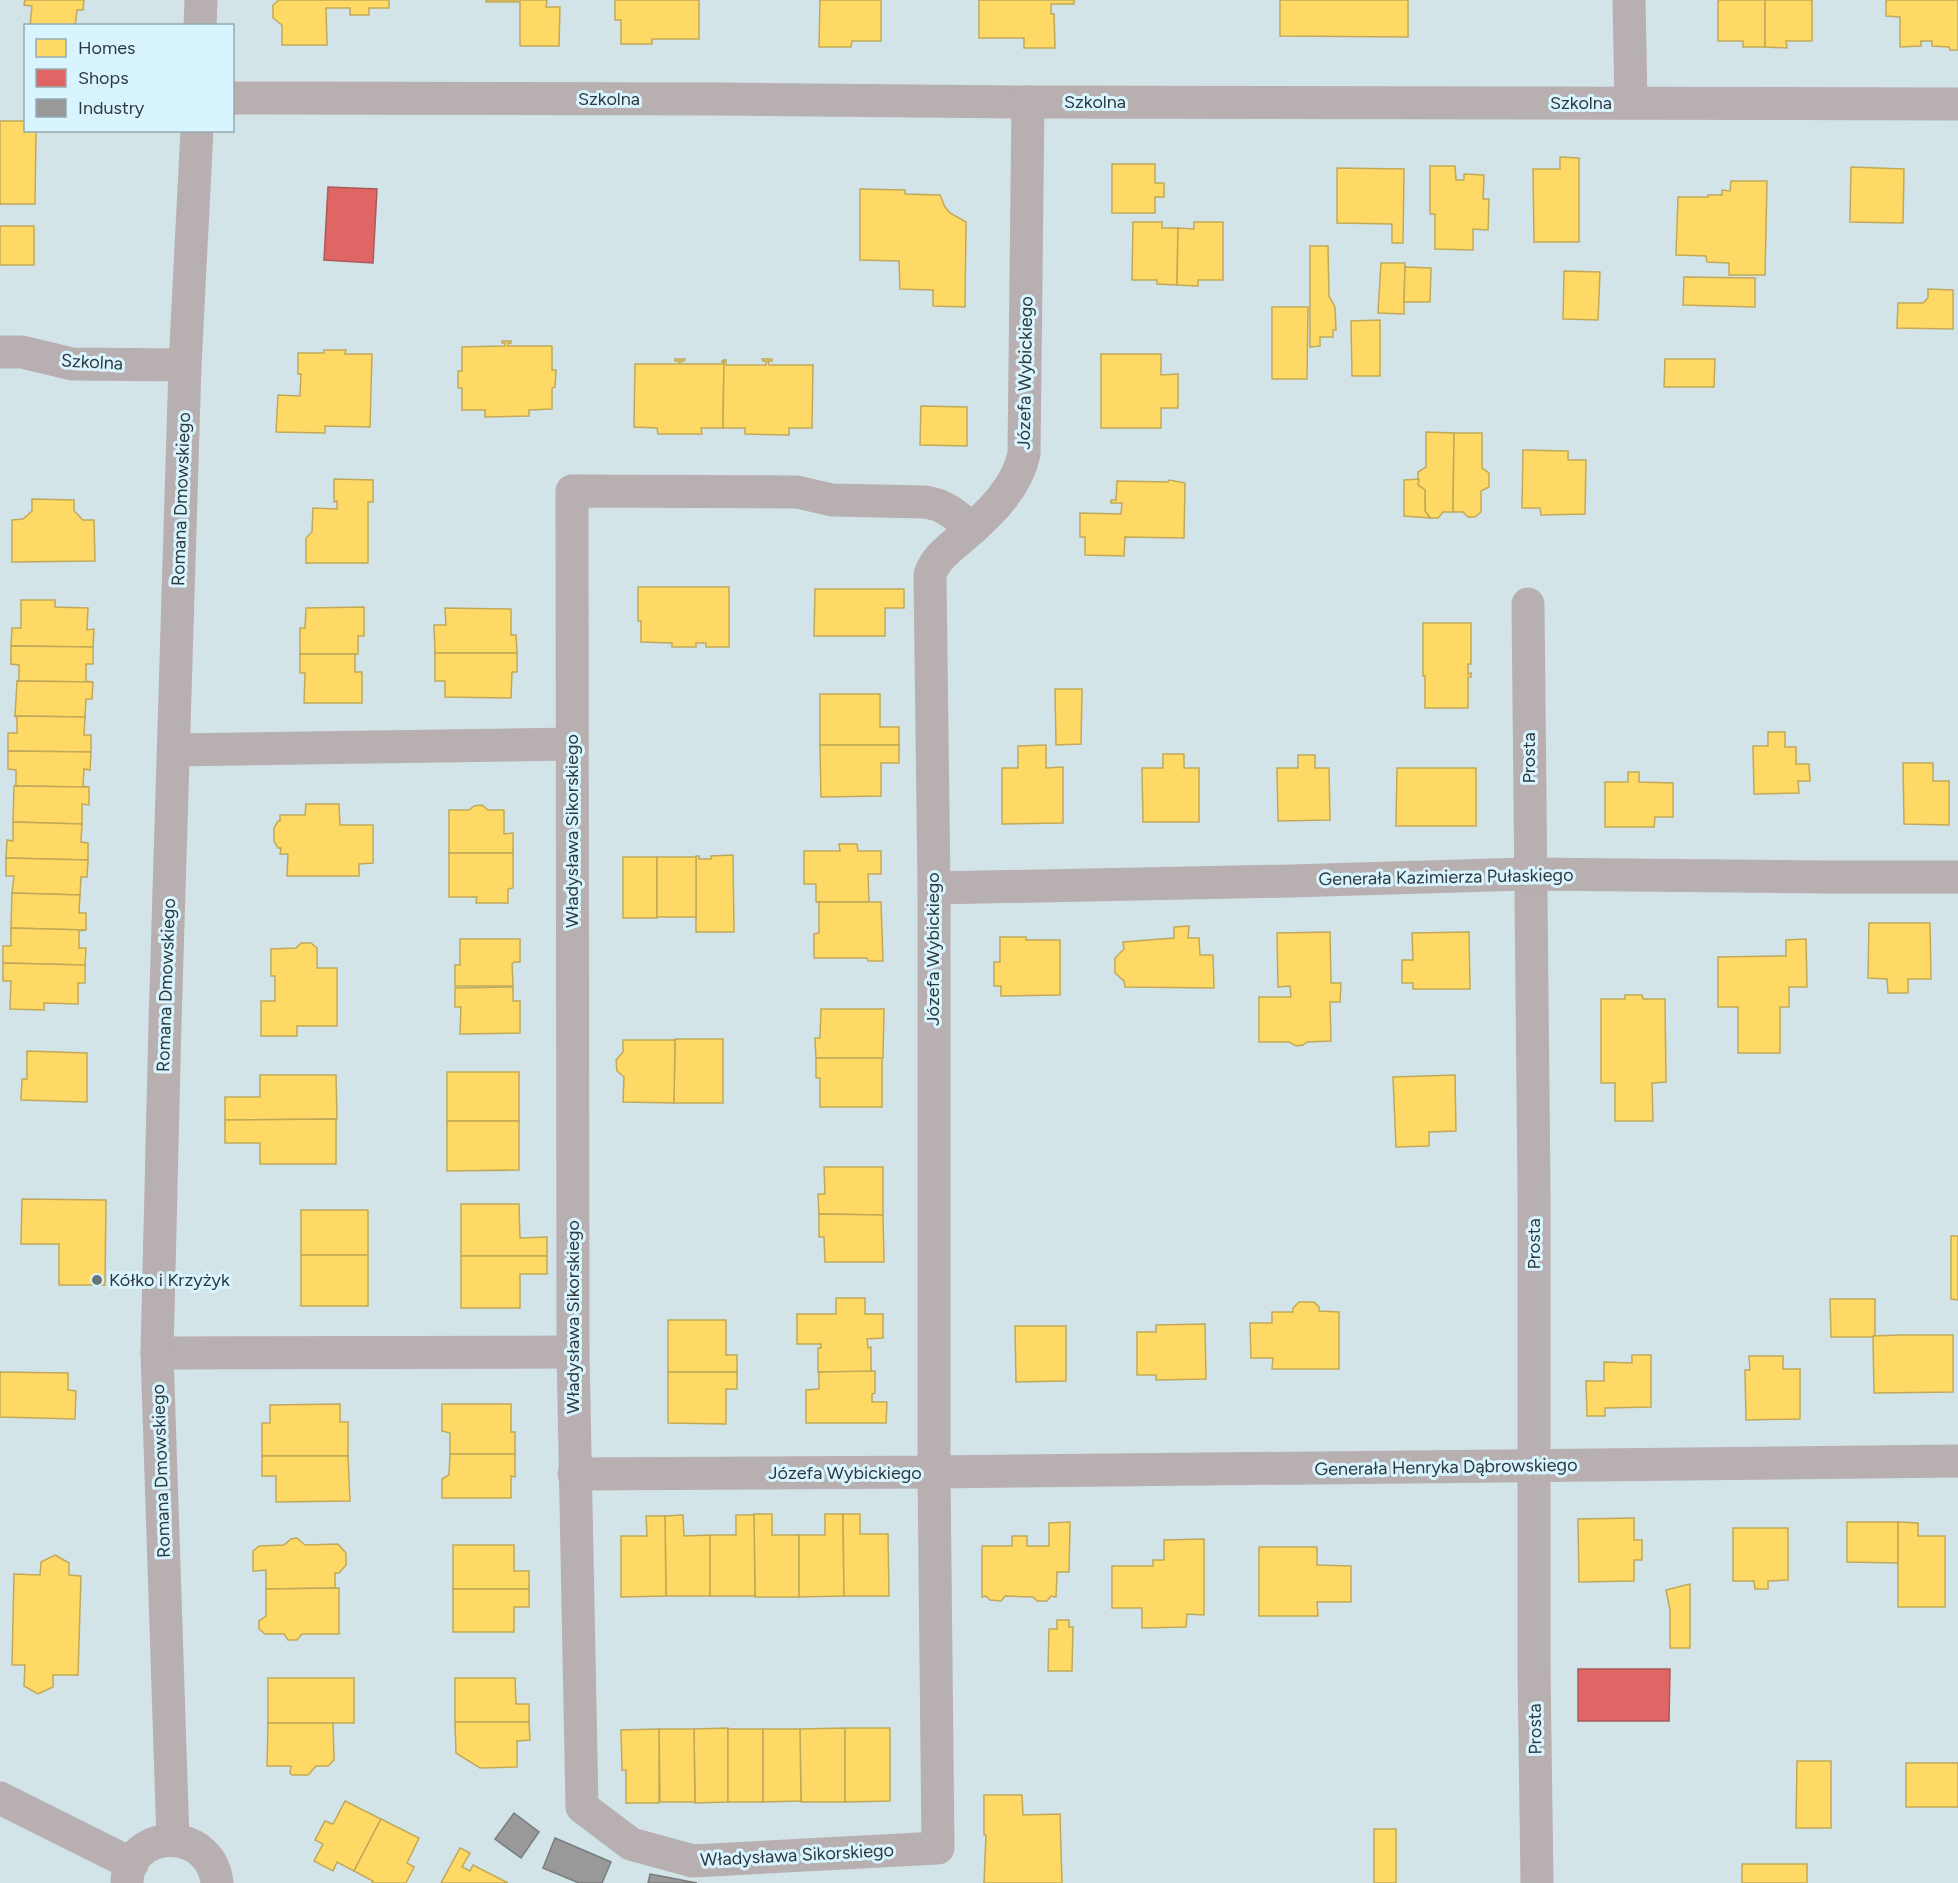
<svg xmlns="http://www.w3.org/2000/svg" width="1958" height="1883" font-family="Figtree,sans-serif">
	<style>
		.homes { fill: #ffd966; stroke: #c0a95a; stroke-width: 1.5 }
		.shops { fill: #e06666; stroke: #ab585a; stroke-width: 1.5 }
		.industry { fill: #999; stroke: #797c7d; stroke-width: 1.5 }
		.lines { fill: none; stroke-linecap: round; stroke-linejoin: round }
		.minor { stroke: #b8afb1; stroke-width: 33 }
		.poi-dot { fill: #687579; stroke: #d8f5ff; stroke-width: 2 }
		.labels { text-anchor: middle; stroke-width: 6; stroke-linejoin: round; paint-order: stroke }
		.street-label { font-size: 18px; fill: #2e393d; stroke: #d8f5ff }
		.poi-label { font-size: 18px; fill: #2e393d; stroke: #d8f5ff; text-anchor: start }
	</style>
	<rect width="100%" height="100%" fill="#d3e4e9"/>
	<!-- homes -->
	<g class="homes">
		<polygon points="25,0 84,0 83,10 77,10 75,26 30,26 32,6 24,5"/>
		<polygon points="279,0 389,0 389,8 369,8 369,15 350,15 350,8 326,8 327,45 282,45 282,25 273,18 273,5"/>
		<polygon points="486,0 547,0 546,7 560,7 559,46 520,46 520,2 486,2"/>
		<polygon points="615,0 699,0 699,39 652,39 652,44 621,44 621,20 615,20"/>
		<polygon points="820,0 881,0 881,41 852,41 851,47 819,47"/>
		<polygon points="979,0 1074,0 1074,4 1051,4 1051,14 1054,14 1055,48 1024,48 1024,38 979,38"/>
		<polygon points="1280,0 1408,0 1408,37 1280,36"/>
		<polygon points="1718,0 1765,0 1765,47 1743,47 1743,41 1718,41"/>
		<polygon points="1765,0 1812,0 1812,41 1786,41 1787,48 1765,47"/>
		<polygon points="1886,0 1958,0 1958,50 1950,50 1949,47 1932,46 1932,41 1921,41 1921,46 1900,47 1900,17 1886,16"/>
		<polygon points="0,121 26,121 26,130 36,130 35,204 0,204"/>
		<polygon points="1560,157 1579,158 1579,242 1534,242 1533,169 1560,169"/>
		<polygon points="1112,164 1155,164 1155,183 1164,183 1164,197 1155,197 1155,213 1112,213"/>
		<polygon points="1430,166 1455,166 1456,180 1464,180 1464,174 1484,175 1483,199 1489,199 1488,230 1473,229 1473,250 1435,249 1435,214 1430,214"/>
		<polygon points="1851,167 1904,169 1903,223 1850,222"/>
		<polygon points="1337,168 1404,169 1403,243 1392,243 1392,224 1337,223"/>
		<polygon points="1731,181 1767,181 1765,275 1729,275 1729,263 1707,262 1706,256 1676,255 1678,197 1708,197 1708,195 1722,195 1722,190 1730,191"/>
		<polygon points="860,189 905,190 905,194 940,195 945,207 950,213 966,222 965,307 933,306 933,290 900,289 899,261 860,260"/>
		<polygon points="1133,222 1162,222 1162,228 1178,228 1177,285 1157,284 1157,280 1132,280"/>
		<polygon points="1194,222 1223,222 1223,280 1198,280 1198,286 1177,285 1178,228 1194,229"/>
		<rect x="0" y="226" width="34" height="39"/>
		<polygon points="1310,246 1328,246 1329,296 1335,307 1336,330 1333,330 1333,337 1320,337 1320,346 1310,347"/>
		<polygon points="1381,263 1405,263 1404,314 1378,313"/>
		<polygon points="1405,267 1431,268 1430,302 1404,302"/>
		<polygon points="1564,271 1600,272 1598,320 1563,319"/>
		<polygon points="1684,277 1755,278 1755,307 1683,305"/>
		<polygon points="1928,289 1953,290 1953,329 1897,328 1898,303 1923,303 1928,298"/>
		<polygon points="1272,307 1308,307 1307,379 1272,379"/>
		<polygon points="1380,320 1380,376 1352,376 1351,321"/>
		<polygon points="502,341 511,341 511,343 508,343 508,346 552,346 552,370 556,370 555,387 552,388 552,409 529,410 529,416 485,417 485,410 462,410 462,388 458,388 458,371 462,371 462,347 505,346 505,343 502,343"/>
		<polygon points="324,350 346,350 345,354 372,354 370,427 325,426 325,433 276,432 278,395 300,396 301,374 298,374 298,353 324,353"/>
		<polygon points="1101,354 1161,354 1161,375 1178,374 1178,408 1161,408 1161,428 1101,428"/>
		<polygon points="675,359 685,359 684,361 681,361 681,364 722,364 722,361 724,360 723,428 701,428 702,434 658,434 657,428 634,427 635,364 679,364 679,361 675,361"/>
		<polygon points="762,359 772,359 772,361 768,361 769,365 813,365 812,428 789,428 789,435 745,434 745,428 723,428 724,360 726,360 726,365 766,365 766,361 763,361"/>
		<polygon points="1665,359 1715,359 1714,387 1664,387"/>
		<polygon points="921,406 967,407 967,446 920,445"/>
		<polygon points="1426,432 1454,433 1453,512 1443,512 1438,518 1430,518 1425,511 1425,490 1418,485 1418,472 1426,467"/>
		<polygon points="1454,433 1482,433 1482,468 1489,473 1489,487 1481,491 1481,512 1475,517 1468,517 1463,512 1453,512"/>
		<polygon points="1523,450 1568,451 1568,460 1586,460 1585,514 1541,515 1540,508 1522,508"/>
		<polygon points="334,479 373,480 373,502 368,502 368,563 306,563 306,538 312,532 313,508 337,509 337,501 334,502"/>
		<polygon points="1419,479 1418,485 1425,490 1425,511 1430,518 1404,516 1404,480"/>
		<polygon points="1169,480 1185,483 1184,538 1125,537 1124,556 1085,555 1085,537 1080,537 1080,513 1121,514 1122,503 1111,503 1111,500 1116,500 1117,481 1168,482"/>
		<polygon points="32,499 74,500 74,511 83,520 94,520 95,561 12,562 12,520 23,519 32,511"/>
		<polygon points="638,587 729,587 729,647 706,647 706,643 696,643 696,647 672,647 672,643 641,642 641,621 638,621"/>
		<polygon points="815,589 904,589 904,608 885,608 885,636 814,636"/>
		<polygon points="21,600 55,600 55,607 88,608 87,630 94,629 93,647 11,646 12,628 21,628"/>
		<polygon points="364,607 364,636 358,636 358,654 300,654 300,628 305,628 306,608"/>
		<polygon points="445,608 511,609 511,635 516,635 517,653 435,653 434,625 446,625"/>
		<polygon points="1423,623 1471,623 1471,664 1468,664 1468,674 1471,673 1471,677 1468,677 1468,708 1425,708 1425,676 1423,676"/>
		<polygon points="11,646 93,647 93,664 86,664 86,681 93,682 17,681 19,680 19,665 11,664"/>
		<polygon points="435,653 517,653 517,672 512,672 511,698 445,697 445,681 435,681"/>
		<polygon points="300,654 355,654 355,672 362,672 362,703 304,703 305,673 300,673"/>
		<polygon points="17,681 93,682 92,699 86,699 85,717 15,716"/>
		<polygon points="1055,689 1082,689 1081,744 1056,745"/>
		<polygon points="820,694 880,694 880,727 899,727 899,745 820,745"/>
		<polygon points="15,716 85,717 84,735 91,735 91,752 8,751 8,733 17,733 17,718"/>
		<polygon points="1768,732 1785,732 1785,747 1796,747 1796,764 1809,764 1810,781 1798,781 1799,793 1754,794 1753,746 1768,746"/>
		<polygon points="820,745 899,745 899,763 881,763 881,796 821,797"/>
		<polygon points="1046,745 1046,768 1063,767 1063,823 1002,824 1002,768 1018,768 1018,746"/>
		<polygon points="8,751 91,752 90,770 84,769 83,786 89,787 14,786 16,785 16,770 8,769"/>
		<polygon points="1163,754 1184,754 1184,768 1199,768 1199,822 1143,822 1142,768 1163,768"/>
		<polygon points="1298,755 1315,755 1315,768 1329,768 1330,820 1278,821 1277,768 1298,768"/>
		<polygon points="1903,763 1933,763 1933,781 1949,781 1949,825 1904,824"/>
		<polygon points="1397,768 1476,768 1476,826 1396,826"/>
		<polygon points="1628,772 1639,772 1639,782 1673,783 1673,817 1655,817 1654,827 1605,827 1605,782 1628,782"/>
		<polygon points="14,786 89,787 89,805 82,804 82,824 13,822"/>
		<polygon points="306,804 339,804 340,825 373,825 373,863 359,864 359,876 287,876 288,854 280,854 281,848 278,848 274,841 274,828 278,821 280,821 280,815 305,815"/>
		<polygon points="482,805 488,810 504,810 504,834 513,833 513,853 449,853 449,810 469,810 474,806"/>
		<polygon points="13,822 82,824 81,842 88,843 88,860 6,858 7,840 13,841"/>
		<polygon points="839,844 857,844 858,851 881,851 881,874 868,874 869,902 816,902 816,884 804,884 804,851 840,851"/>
		<polygon points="449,853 513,853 513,888 508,889 508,903 476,903 477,897 449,897"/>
		<polygon points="733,855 734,932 696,932 696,856 699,856 699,859 711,859 711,856"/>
		<rect x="623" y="857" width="34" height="61"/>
		<rect x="657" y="857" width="39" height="60"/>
		<polygon points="6,858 88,860 87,877 81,877 80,895 12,893 14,876 6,876"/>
		<polygon points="12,893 80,895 79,913 86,913 86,930 11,928"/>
		<polygon points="819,902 881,902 883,961 868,961 867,958 814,958 814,934 819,933"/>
		<polygon points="1869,923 1930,923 1931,979 1908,979 1908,993 1888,993 1887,979 1868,978"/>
		<polygon points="1189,926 1188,938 1199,938 1200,955 1213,955 1214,988 1125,987 1124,981 1115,973 1115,958 1124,949 1123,942 1174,938 1174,927"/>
		<polygon points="11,928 86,930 79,931 79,948 86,948 85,965 3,963 3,946 11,946"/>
		<polygon points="1330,932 1331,983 1341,983 1340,1002 1330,1002 1331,1041 1307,1042 1303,1045 1296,1046 1289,1042 1259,1042 1259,997 1291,997 1290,986 1278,987 1277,933"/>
		<polygon points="1469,932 1470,989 1413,989 1413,983 1402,983 1402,960 1413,960 1412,933"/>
		<polygon points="1000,937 1026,937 1026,940 1060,940 1060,995 1001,996 1001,986 994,986 994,962 1000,962"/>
		<polygon points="460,939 520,939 520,962 514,962 512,964 513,986 455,986 455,965 460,965"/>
		<polygon points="1806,939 1807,987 1789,987 1789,1007 1780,1007 1780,1053 1738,1053 1738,1007 1718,1007 1718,957 1786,956 1786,940"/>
		<polygon points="301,943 311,943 317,948 317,968 337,968 337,1026 297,1026 297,1036 261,1036 261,1001 275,1001 275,976 271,976 271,949 296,948"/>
		<polygon points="3,963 85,965 85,983 78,983 78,1004 44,1003 44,1010 10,1009 11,981 3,981"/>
		<polygon points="513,987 513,1001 520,1001 520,1033 460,1034 461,1007 455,1007 455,988"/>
		<polygon points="1625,995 1642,995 1643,999 1665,999 1666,1082 1652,1083 1653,1121 1615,1121 1615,1083 1601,1083 1601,999 1625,999"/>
		<polygon points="821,1009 884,1009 883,1058 816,1058 815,1038 820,1038"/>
		<polygon points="675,1039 723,1039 723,1103 674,1103"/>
		<polygon points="623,1040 675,1040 674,1103 623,1102 624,1077 617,1071 616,1060 623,1052"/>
		<polygon points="27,1051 87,1053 87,1102 21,1100 22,1079 27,1079"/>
		<polygon points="816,1058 882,1058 882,1107 820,1107 820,1078 816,1078"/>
		<rect x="447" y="1072" width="72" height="49"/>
		<polygon points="260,1075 336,1075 337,1119 225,1120 225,1097 260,1097"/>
		<polygon points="1455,1075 1456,1131 1429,1132 1429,1146 1396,1147 1393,1077"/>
		<polygon points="336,1119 336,1164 260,1164 260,1143 225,1143 225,1120"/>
		<polygon points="447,1121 519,1121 519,1170 447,1171"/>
		<polygon points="824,1167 883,1167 883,1215 819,1214 818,1194 825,1194"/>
		<polygon points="22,1199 106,1200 105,1285 59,1285 59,1244 21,1244"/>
		<polygon points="461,1204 519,1204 520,1238 547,1237 547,1256 461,1256"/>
		<rect x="301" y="1210" width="67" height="45"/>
		<polygon points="819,1214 883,1215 884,1262 825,1262 824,1237 819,1237"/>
		<polygon points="1951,1236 1958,1236 1958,1300 1951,1299"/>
		<rect x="301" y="1255" width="67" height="51"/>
		<polygon points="461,1256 547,1256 547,1274 520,1274 520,1308 461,1308"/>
		<polygon points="836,1298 865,1298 865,1314 883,1314 883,1338 867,1339 868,1348 871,1347 871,1372 818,1372 818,1348 821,1348 821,1344 797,1344 797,1314 836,1314"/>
		<polygon points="1830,1299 1875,1299 1875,1335 1873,1337 1831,1337"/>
		<polygon points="1299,1302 1314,1302 1319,1307 1319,1311 1339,1312 1339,1369 1272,1369 1273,1358 1251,1358 1250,1323 1272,1323 1272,1312 1293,1312 1293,1308"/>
		<polygon points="668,1320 726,1320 726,1355 737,1355 737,1372 668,1372"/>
		<polygon points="1205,1324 1206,1379 1156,1380 1156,1375 1137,1375 1137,1332 1156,1332 1156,1325"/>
		<polygon points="1015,1326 1066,1326 1066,1381 1016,1382"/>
		<polygon points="1901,1335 1953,1335 1953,1392 1874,1393 1873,1336"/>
		<polygon points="1632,1355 1651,1355 1651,1407 1605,1408 1605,1416 1587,1416 1586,1381 1604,1381 1604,1362 1632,1363"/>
		<polygon points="1749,1356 1783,1356 1783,1369 1800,1369 1800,1419 1746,1420 1745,1370 1750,1370"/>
		<polygon points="875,1371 875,1393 872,1394 872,1402 887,1402 886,1423 806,1423 806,1390 819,1389 819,1372"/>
		<polygon points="0,1372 68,1373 68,1390 76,1391 75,1419 0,1417"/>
		<polygon points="668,1372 737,1372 737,1389 726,1389 726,1424 668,1423"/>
		<polygon points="340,1404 340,1422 348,1422 348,1456 262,1456 262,1423 270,1423 270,1405"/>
		<polygon points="442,1404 511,1404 511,1432 515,1432 515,1454 450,1454 450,1433 442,1431"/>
		<polygon points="450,1454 515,1454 515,1477 511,1476 511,1498 442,1498 442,1479 449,1475"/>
		<polygon points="262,1456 348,1456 350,1501 276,1502 276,1476 262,1476"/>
		<polygon points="754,1514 772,1514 772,1535 799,1535 799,1597 755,1597"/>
		<polygon points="825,1514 843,1514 844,1596 799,1597 799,1535 825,1535"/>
		<polygon points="843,1514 860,1514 860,1534 888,1534 889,1596 844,1596"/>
		<polygon points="683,1515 684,1536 710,1535 710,1596 666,1596 665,1516"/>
		<polygon points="736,1515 754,1515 755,1596 710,1596 710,1535 736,1535"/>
		<polygon points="646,1516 665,1516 666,1596 621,1597 621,1536 647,1536"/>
		<polygon points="1634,1518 1634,1540 1642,1540 1642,1560 1634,1560 1634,1581 1579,1582 1578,1519"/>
		<polygon points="1070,1522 1069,1572 1057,1572 1056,1597 1051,1596 1047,1601 1037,1601 1033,1597 1005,1596 1001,1601 990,1600 986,1596 982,1597 982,1546 1012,1546 1012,1536 1027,1536 1027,1546 1049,1546 1049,1523"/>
		<polygon points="1847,1522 1898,1522 1898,1563 1847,1562"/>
		<polygon points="1898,1522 1918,1523 1918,1536 1945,1536 1945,1607 1898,1607"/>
		<polygon points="1733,1528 1788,1528 1788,1580 1768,1581 1768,1589 1755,1589 1754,1581 1733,1581"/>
		<polygon points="297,1538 305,1545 338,1544 346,1553 346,1565 339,1573 335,1573 335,1588 266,1589 266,1570 253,1571 253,1551 259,1546 284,1545 291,1539"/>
		<polygon points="1204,1539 1204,1615 1187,1614 1186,1627 1142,1628 1142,1608 1112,1608 1112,1566 1153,1566 1153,1560 1164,1560 1164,1540"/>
		<polygon points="453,1545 514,1545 514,1571 529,1571 529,1589 453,1589"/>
		<polygon points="1259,1547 1317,1547 1317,1565 1351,1566 1351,1602 1317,1602 1318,1616 1259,1616"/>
		<polygon points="55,1555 69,1563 69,1575 81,1576 78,1675 53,1675 53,1687 38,1694 24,1686 25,1665 12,1665 14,1574 40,1575 41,1562"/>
		<polygon points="1690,1584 1690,1648 1670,1648 1670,1610 1666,1590"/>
		<polygon points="339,1588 339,1634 302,1634 297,1640 288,1640 284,1634 265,1634 259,1629 259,1621 266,1616 266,1589"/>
		<polygon points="453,1589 529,1589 529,1607 514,1607 514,1632 453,1632"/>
		<polygon points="1057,1620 1069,1620 1069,1627 1073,1627 1072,1671 1048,1671 1049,1629 1057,1629"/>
		<rect x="268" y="1678" width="86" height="45"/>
		<polygon points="455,1678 515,1678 516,1704 529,1704 529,1722 455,1722"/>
		<polygon points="455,1722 529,1722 530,1740 517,1741 517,1767 480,1768 456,1753"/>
		<polygon points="268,1723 333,1723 334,1760 328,1766 316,1766 308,1775 292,1775 290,1773 291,1766 267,1766"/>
		<polygon points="728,1728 728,1802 695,1803 694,1729"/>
		<polygon points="845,1728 845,1802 801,1802 800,1729"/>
		<polygon points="845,1728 890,1728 890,1801 845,1802"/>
		<polygon points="659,1729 694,1729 695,1802 660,1802"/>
		<polygon points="659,1729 659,1803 626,1803 626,1770 622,1770 621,1730"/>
		<rect x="728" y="1729" width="35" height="73"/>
		<polygon points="763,1729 800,1729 801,1801 763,1802"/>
		<polygon points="1797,1761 1831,1761 1831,1828 1796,1828"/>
		<rect x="1906" y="1763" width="52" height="44"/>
		<polygon points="984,1795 1022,1795 1023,1815 1060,1814 1062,1883 984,1883 986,1835 984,1835"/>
		<polygon points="345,1801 381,1819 354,1871 337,1862 333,1871 314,1861 323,1844 315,1840 325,1821 333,1824"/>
		<polygon points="381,1819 419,1838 407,1863 414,1867 406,1883 372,1883 373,1881 354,1871"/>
		<rect x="1374" y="1829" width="22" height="54"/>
		<polygon points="460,1848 470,1853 462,1867 470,1871 473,1865 508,1883 441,1883"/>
		<rect x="1742" y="1864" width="65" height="19"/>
	</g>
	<!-- shops -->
	<g class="shops">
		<polygon points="328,187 377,189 373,263 324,260"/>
		<polygon points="1578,1669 1670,1669 1669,1721 1578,1721"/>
	</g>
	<!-- industry -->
	<g class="industry">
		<polygon points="514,1813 539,1832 521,1858 495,1839"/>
		<polygon points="555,1838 611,1862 602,1883 579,1883 543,1868"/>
		<polygon points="650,1874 697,1883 648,1883"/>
	</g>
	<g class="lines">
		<!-- minor -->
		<g class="minor">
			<polyline points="1629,0 1631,103"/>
			<polyline points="200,26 201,0"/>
			<polyline points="232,98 721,99 1028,102 1958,104"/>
			<polyline points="0,352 22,352 72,364 185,365"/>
			<path d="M972 529C957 516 946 505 925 502L832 500 797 492 572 491 573 1352 582 1807 631 1844 693 1861 938 1848 934 1472 1958 1461"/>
			<polyline points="1528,604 1534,1189 1534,1669 1537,1883"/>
			<polyline points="174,750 572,744"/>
			<polyline points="934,888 1290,881 1530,874 1825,877 1958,877"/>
			<polyline points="157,1353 573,1352"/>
			<path d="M574 1474 934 1472V888L930 575C935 558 951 547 964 536 989 514 1017 488 1024 454L1028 102"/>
			<polyline points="0,1798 132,1864"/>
			<polyline points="173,1840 157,1353 165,1023 185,365 197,130"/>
			<path d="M127 1883C127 1828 211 1825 217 1883"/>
		</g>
	</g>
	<!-- markers -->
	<circle class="poi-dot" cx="97" cy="1280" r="6"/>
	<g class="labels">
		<!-- street labels -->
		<g class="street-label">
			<text x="609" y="105">Szkolna</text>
			<text x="1095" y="108">Szkolna</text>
			<text x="1581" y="109">Szkolna</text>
			<text transform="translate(92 362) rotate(3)" y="6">Szkolna</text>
			<text transform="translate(1025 373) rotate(-89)" y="6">Józefa Wybickiego</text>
			<text transform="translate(181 499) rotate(-88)" y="6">Romana Dmowskiego</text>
			<text transform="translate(1529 758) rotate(-90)" y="6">Prosta</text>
			<text transform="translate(572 831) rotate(-90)" y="6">Władysława Sikorskiego</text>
			<text transform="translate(1446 877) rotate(-1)" y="6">Generała Kazimierza Pułaskiego</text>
			<text transform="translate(933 949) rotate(-90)" y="6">Józefa Wybickiego</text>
			<text transform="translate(166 985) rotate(-88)" y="6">Romana Dmowskiego</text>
			<text transform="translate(1534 1244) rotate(-90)" y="6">Prosta</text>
			<text transform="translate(573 1317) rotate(-90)" y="6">Władysława Sikorskiego</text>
			<text transform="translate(1446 1467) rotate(-1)" y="6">Generała Henryka Dąbrowskiego</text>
			<text transform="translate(161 1471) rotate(-92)" y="6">Romana Dmowskiego</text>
			<text x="845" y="1479">Józefa Wybickiego</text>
			<text transform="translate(1535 1729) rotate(-91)" y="6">Prosta</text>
			<text transform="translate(797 1855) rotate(-3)" y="6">Władysława Sikorskiego</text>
		</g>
		<!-- poi labels -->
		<g class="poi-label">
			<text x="109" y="1286">Kółko i Krzyżyk</text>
		</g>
	</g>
	<!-- legend -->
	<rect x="24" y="24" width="210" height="108" fill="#d8f5ff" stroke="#94aab1" stroke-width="1.5"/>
	<rect x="36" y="39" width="30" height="18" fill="#ffd966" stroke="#94aab1" stroke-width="1.5"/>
	<text x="78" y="54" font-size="18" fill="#2e393d">Homes</text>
	<rect x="36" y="69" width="30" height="18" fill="#e06666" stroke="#94aab1" stroke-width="1.5"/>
	<text x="78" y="84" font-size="18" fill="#2e393d">Shops</text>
	<rect x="36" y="99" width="30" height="18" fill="#999999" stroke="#94aab1" stroke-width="1.5"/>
	<text x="78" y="114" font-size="18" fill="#2e393d">Industry</text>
</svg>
